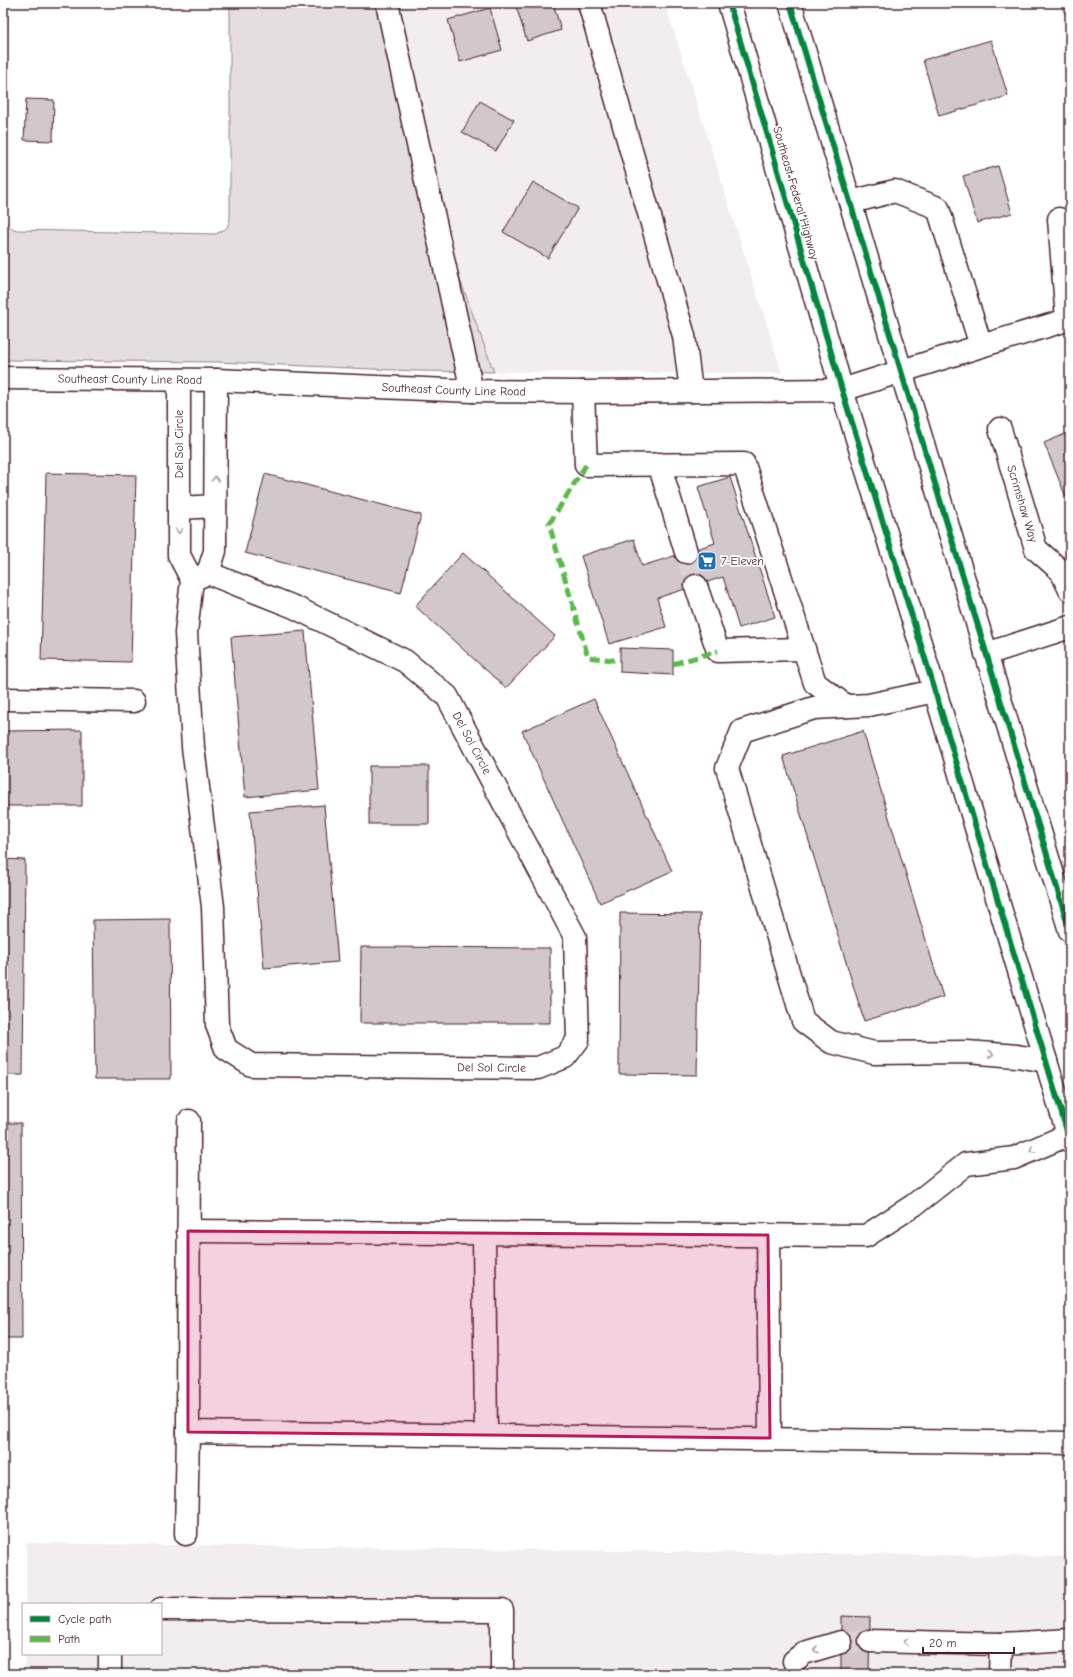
<svg xmlns="http://www.w3.org/2000/svg" width="1073" height="1677" font-family="'Comic Neue',sans-serif">
	<style>
		.built { fill: #f2eeef }
		.green { fill: #e5dee0; stroke: #987e86 }
		.water { fill: #c1b3b6; stroke: #91787e }
		.building { fill: #d2c7cb; stroke: #4a1f2b }
		.lines { fill: none; stroke-linecap: round; stroke-linejoin: round }
		.minor-tunnel { stroke: #dbd2d5; stroke-width: 22; stroke-dasharray: 22 11; stroke-linecap: butt }
		.minor-casing { stroke: #4a1f2b; stroke-width: 25 }
		.major-casing { stroke: #4a1f2b; stroke-width: 25 }
		.minor { stroke: #fff; stroke-width: 22 }
		.major { stroke: #fff; stroke-width: 22 }
		.quiet { stroke: #58b947; stroke-width: 5; stroke-dasharray: 10 5; stroke-linecap: butt }
		.cycleway-casing { stroke: #fff; stroke-width: 8 }
		.cycleway { stroke: #00873e; stroke-width: 6 }
		.oneway { stroke: #ae9aa0 }
		.marked { fill: #c2185b; fill-opacity: 0.2; stroke: #c2185b; stroke-width: 3; stroke-linejoin: round }
		.labels { text-anchor: middle; stroke-width: 3.5; stroke-linejoin: round; paint-order: stroke }
		.street-label { font-size: 12px; fill: #4a1f2b; stroke: #fff }
		.poi-label { font-size: 12px; fill: #4a1f2b; stroke: #fff; text-anchor: start }
	</style>
	<rect width="100%" height="100%" fill="#fff"/>
	<filter id="ink" filterUnits="userSpaceOnUse"><feTurbulence type="fractalNoise" baseFrequency=".025" numOctaves="2"/><feDisplacementMap in="SourceGraphic" scale="8" xChannelSelector="R" yChannelSelector="G"/><feConvolveMatrix kernelMatrix="1 2 1 2 8 2 1 2 1" color-interpolation-filters="sRGB"/></filter>
	<g filter="url(#ink)">
		<!-- built -->
		<g class="built">
			<polygon points="380,3 665,3 782,373 494,372 448,247"/>
			<polygon points="26,1543 1070,1557 1070,1674 25,1674 25,1654 161,1654 161,1604 26,1604"/>
		</g>
		<!-- green -->
		<path class="green" d="M3 3H8L4 215C6 224 8 227 17 230L216 234 227 228 230 219V3H380L448 247 494 372 417 371 217 362 3 360Z"/>
		<!-- water -->
		<polygon class="water" points="1060,3 1070,3 1070,25"/>
		<!-- building -->
		<g class="building">
			<polygon points="515,3 553,3 561,30 527,41"/>
			<polygon points="490,8 502,50 460,62 448,20"/>
			<polygon points="991,40 1008,96 939,116 923,60"/>
			<polygon points="26,99 54,100 53,141 24,140"/>
			<polygon points="480,101 514,120 496,151 462,132"/>
			<polygon points="998,166 1012,213 977,223 963,176"/>
			<polygon points="533,182 578,208 548,258 503,232"/>
			<polygon points="1070,432 1070,507 1044,443"/>
			<polygon points="46,473 136,475 131,662 41,660"/>
			<polygon points="265,474 421,515 401,593 245,553"/>
			<polygon points="730,477 775,617 739,628 723,577 657,598 666,627 609,644 581,556 634,539 642,566 715,543 698,487"/>
			<polygon points="463,553 555,636 506,688 415,606"/>
			<polygon points="305,631 319,790 245,797 231,637"/>
			<polygon points="620,648 673,650 673,675 620,672"/>
			<polygon points="594,699 672,871 600,903 522,731"/>
			<polygon points="82,730 82,806 3,806 3,731"/>
			<polygon points="863,731 943,997 864,1021 783,756"/>
			<rect x="369" y="766" width="60" height="58"/>
			<polygon points="324,805 338,962 264,968 250,811"/>
			<polygon points="3,859 25,860 23,1075 3,1075"/>
			<polygon points="620,913 700,914 697,1075 619,1074"/>
			<polygon points="170,919 171,1079 95,1079 93,920"/>
			<polygon points="361,947 550,948 550,1023 360,1023"/>
			<polygon points="3,1123 21,1123 22,1339 3,1339"/>
			<polygon points="841,1616 870,1617 869,1674 841,1674"/>
		</g>
		<g class="lines">
			<!-- minor-tunnel -->
			<g class="minor-tunnel">
				<polyline points="686,552 696,586"/>
				<polyline points="841,1642 870,1641"/>
			</g>
			<defs>
				<g id="minor">
					<polyline points="387,3 472,391"/>
					<polyline points="589,3 684,336 691,391"/>
					<polyline points="981,346 1067,320 1059,219"/>
					<path id="s1" d="M3 378 216 380 472 391 583 392 842 390 981 346 938 208 895 191 851 202"/>
					<path id="s2" d="M179 380V555L192 580 186 633 193 747 213 907 217 1025 226 1049 251 1065 538 1068 565 1057 578 1040 575 937 447 696 405 661 294 607 208 573 192 580"/>
					<polyline points="583,392 586,465 744,464 815,683 846,706"/>
					<path id="s3" d="M1000 429 1036 549 1061 571 1070 590"/>
					<polyline points="659,464 686,552"/>
					<polyline points="180,508 215,506"/>
					<polyline points="208,573 215,551 216,380"/>
					<polyline points="696,586 718,651 804,649"/>
					<polyline points="986,654 1070,627"/>
					<polyline points="935,691 869,705 814,708 742,731 727,768 803,1021 831,1042 874,1053 967,1052 1017,1056 1046,1061"/>
					<polyline points="3,699 134,701"/>
					<polyline points="189,1121 188,1432 1070,1443"/>
					<polyline points="188,1231 866,1236 914,1205 966,1164 1014,1158 1068,1135"/>
					<polyline points="484,1234 486,1435"/>
					<polyline points="768,1235 770,1438"/>
					<polyline points="186,1534 188,1432"/>
					<polyline points="161,1609 502,1610 502,1674"/>
					<polyline points="870,1641 1001,1644"/>
					<polyline points="794,1661 804,1653 841,1642"/>
					<polyline points="110,1674 110,1654"/>
					<polyline points="1000,1674 1001,1644 1070,1640"/>
				</g>
				<g id="major">
					<polyline points="729,3 842,390 935,691 1070,1141"/>
					<polyline points="790,3 1070,931"/>
				</g>
			</defs>
			<!-- minor casing -->
			<use href="#minor" class="minor-casing"/>
			<!-- major casing -->
			<use href="#major" class="major-casing"/>
			<!-- minor -->
			<use href="#minor" class="minor"/>
			<!-- major -->
			<use href="#major" class="major"/>
			<!-- quiet -->
			<g class="quiet">
				<polyline points="586,465 549,524 588,657 620,661"/>
				<polyline points="673,664 718,651"/>
			</g>
			<defs>
				<g id="cycleway">
					<polyline points="729,3 842,390 935,691 1070,1141"/>
					<polyline points="790,3 1070,931"/>
				</g>
			</defs>
			<!-- cycleway casing -->
			<use href="#cycleway" class="cycleway-casing"/>
			<!-- cycleway -->
			<use href="#cycleway" class="cycleway"/>
		</g>
		<!-- one-way arrows -->
		<defs><path id="oneway-chevron" d="M-2-3.5L2.5 0L-2 3.5" fill="none" stroke-width="1.6" stroke-linecap="round" stroke-linejoin="round"/></defs>
		<g class="oneway">
			<use href="#oneway-chevron" transform="translate(215 479) rotate(-90)"/>
			<use href="#oneway-chevron" transform="translate(179 531) rotate(90)"/>
			<use href="#oneway-chevron" transform="translate(991 1054) rotate(5)"/>
			<use href="#oneway-chevron" transform="translate(1032 1150) rotate(155)"/>
			<use href="#oneway-chevron" transform="translate(906 1642) rotate(-179)"/>
			<use href="#oneway-chevron" transform="translate(816 1650) rotate(164)"/>
		</g>
	</g>
	<!-- marked area -->
	<path class="marked" d="M188 1231 768 1235 770 1438 188 1432Z"/>
	<!-- icons -->
	<defs>
		<symbol id="supermarket-square" viewBox="-11 -11 22 22"><rect x="-9" y="-9" width="18" height="18" rx="4" fill="#1f6fb2" stroke="#fff"/><path d="M-6-5.5h2.5l.6 2H6L4.5 2H-2.5L-4.4-4H-6ZM-1.5 3.2a1.3 1.3 0 1 0 .1 0ZM3 3.2a1.3 1.3 0 1 0 .1 0Z" fill="#fff"/></symbol>
	</defs>
	<g fill-rule="evenodd">
		<use href="#supermarket-square" x="696" y="550" width="22" height="22"/>
	</g>
	<g class="labels">
		<!-- street labels -->
		<g class="street-label">
			<text transform="translate(796 193) rotate(74)" y="4">Southeast Federal Highway</text>
			<text dy="4" stroke="none"><textPath href="#s1" startOffset="127">Southeast County Line Road</textPath></text>
			<text dy="4" stroke="none"><textPath href="#s1" startOffset="451">Southeast County Line Road</textPath></text>
			<text transform="translate(179 444) rotate(-90)" y="4">Del Sol Circle</text>
			<text dy="4" stroke="none"><textPath href="#s3" startOffset="78">Scrimshaw Way</textPath></text>
			<text transform="translate(472 743) rotate(62)" y="4">Del Sol Circle</text>
			<text dy="4" stroke="none"><textPath href="#s2" startOffset="946">Del Sol Circle</textPath></text>
		</g>
		<!-- poi labels -->
		<g class="poi-label">
			<text x="721" y="565">7-Eleven</text>
		</g>
	</g>
	<!-- margin -->
	<rect width="1073" height="1677" fill="none" stroke="#fff" stroke-width="16"/>
	<rect x="8" y="8" width="1057" height="1661" fill="none" stroke="#4a1f2b" stroke-width="1.5" filter="url(#ink)"/>
	<!-- legend -->
	<rect x="22" y="1603" width="140" height="52" fill="#ffffff" stroke="#b7a5aa"/>
	<rect x="30" y="1616" width="20" height="6" fill="#00873e" stroke="#b7a5aa"/>
	<text x="58" y="1623" font-size="12" fill="#4a1f2b">Cycle path</text>
	<rect x="30" y="1636" width="20" height="6" fill="#58b947" stroke="#b7a5aa"/>
	<text x="58" y="1643" font-size="12" fill="#4a1f2b">Path</text>
	<!-- scale -->
	<path d="M923 1647v6h91v-6" fill="none" stroke="#4a1f2b" stroke-width="2"/>
	<text x="929" y="1647" font-size="12" fill="#4a1f2b" stroke="#ffffff" stroke-width="3" paint-order="stroke">20 m</text>
</svg>
